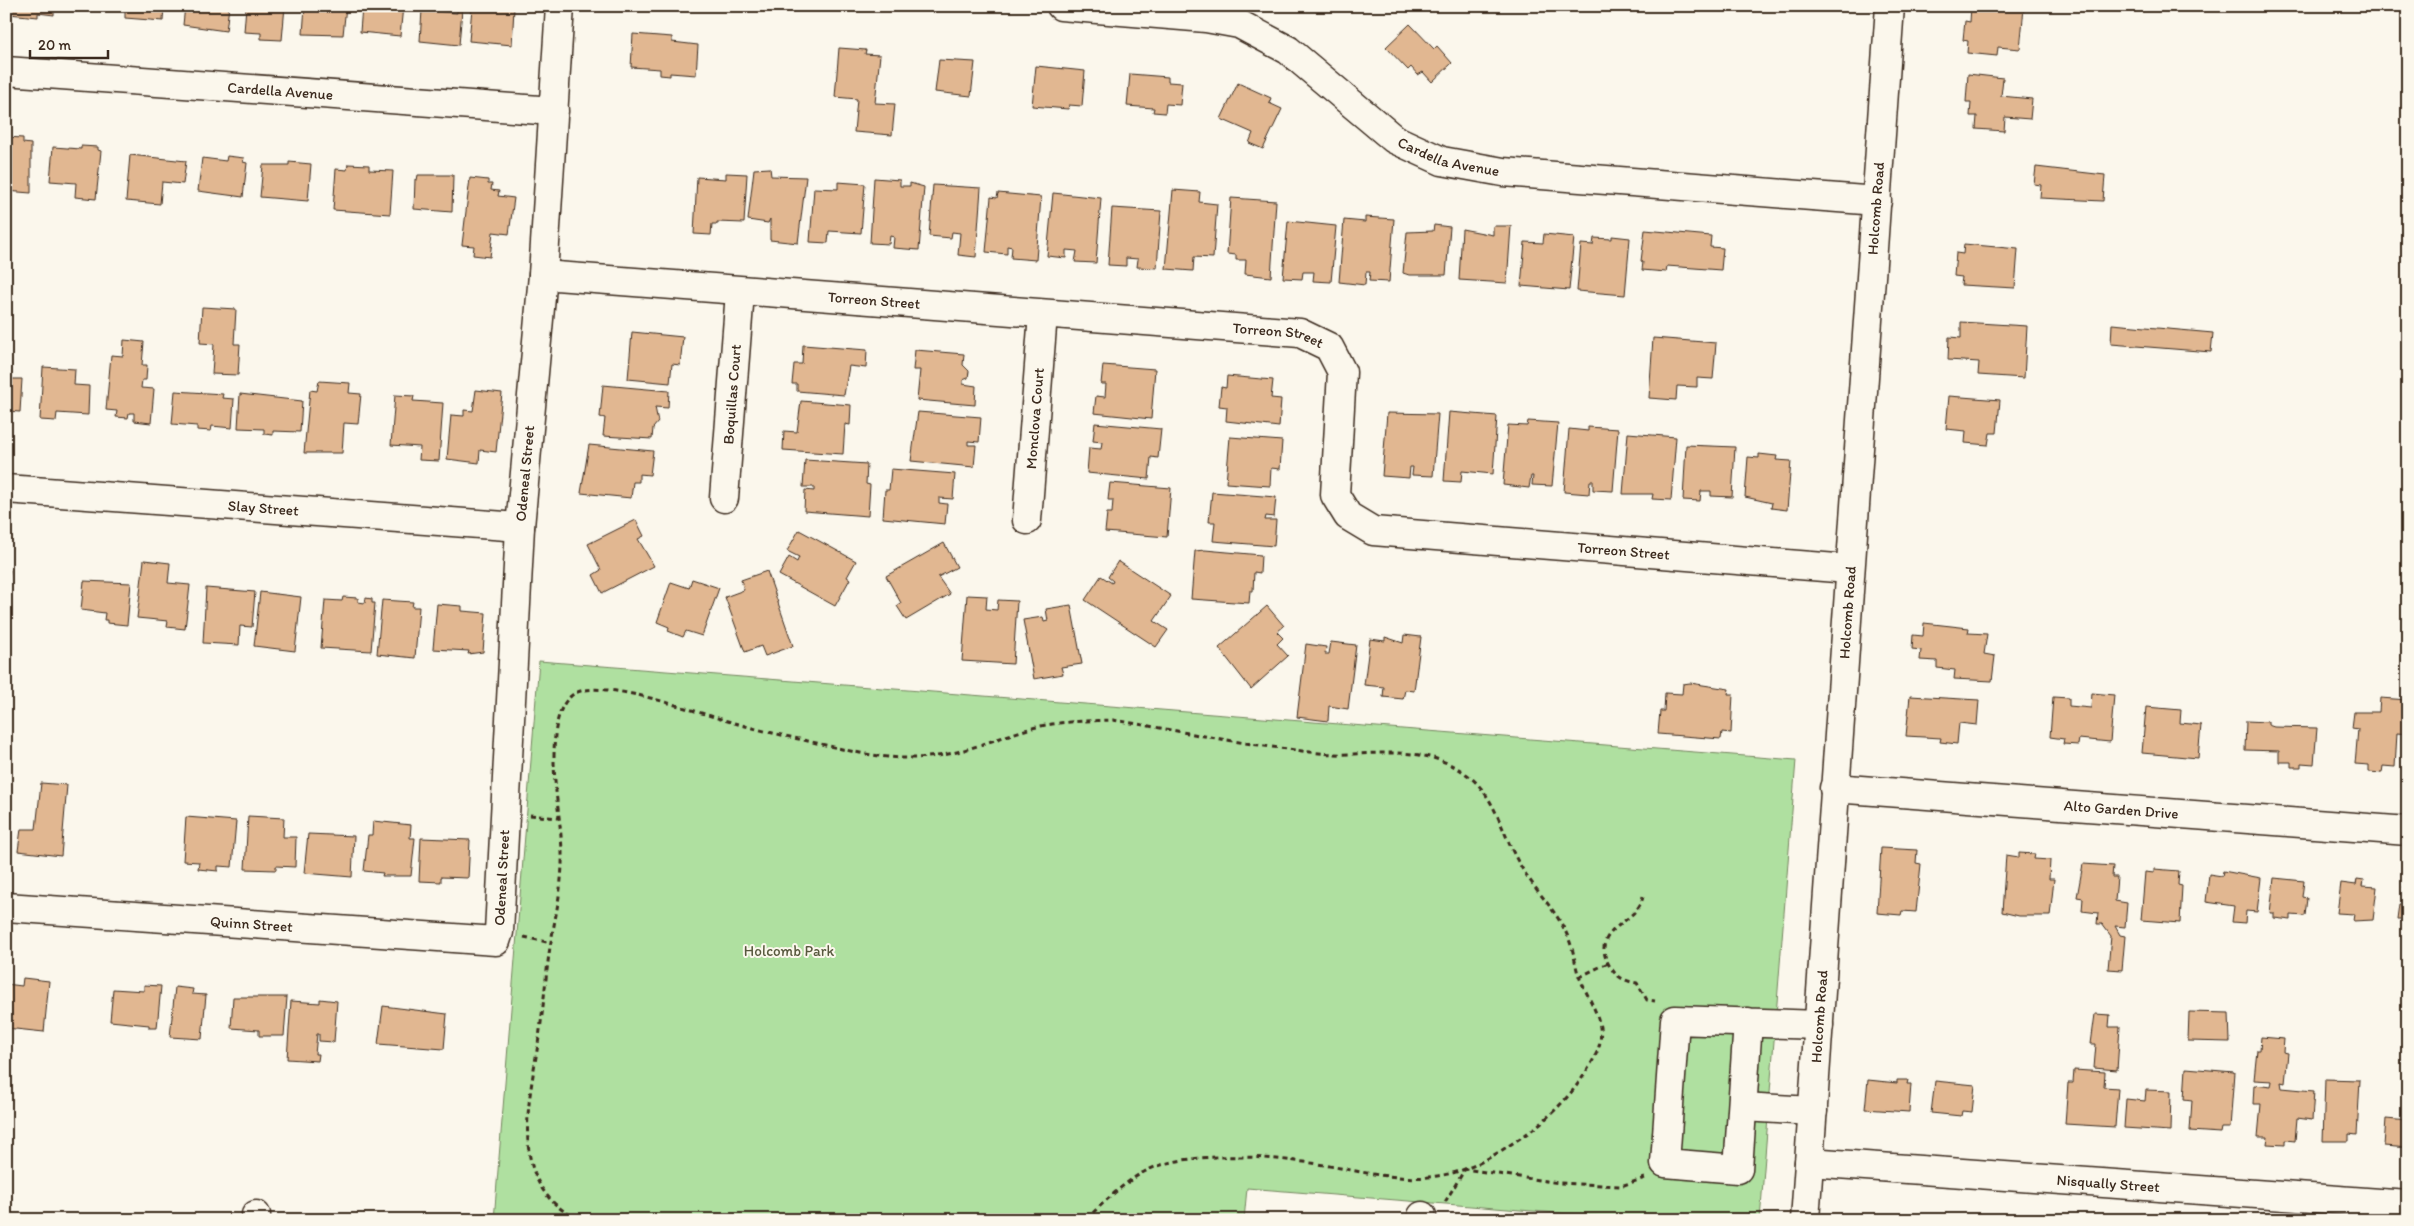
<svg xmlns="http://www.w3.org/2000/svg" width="2414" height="1226" font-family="Itim,sans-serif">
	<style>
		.green { fill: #afe0a0; stroke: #75855f }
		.building { fill: #e1b791; stroke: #3b2a1e }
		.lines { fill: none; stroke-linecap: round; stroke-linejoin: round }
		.minor-casing { stroke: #3b2a1e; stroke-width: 31 }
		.path { stroke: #3b2a1e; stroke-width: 3; stroke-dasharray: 5 4; stroke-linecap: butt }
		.minor { stroke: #fbf7ec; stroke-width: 28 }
		.labels { text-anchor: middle; stroke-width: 4; stroke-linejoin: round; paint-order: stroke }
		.street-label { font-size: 15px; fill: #3b2a1e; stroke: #fbf7ec }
		.park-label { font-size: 15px; fill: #58583e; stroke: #fbf7ec }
	</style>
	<rect width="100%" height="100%" fill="#fbf7ec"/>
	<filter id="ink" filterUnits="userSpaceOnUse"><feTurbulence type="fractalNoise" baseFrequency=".02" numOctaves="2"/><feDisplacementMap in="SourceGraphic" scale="10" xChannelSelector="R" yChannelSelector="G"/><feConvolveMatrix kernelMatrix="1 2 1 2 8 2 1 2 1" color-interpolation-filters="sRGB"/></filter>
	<g filter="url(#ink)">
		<!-- green -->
		<polygon class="green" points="539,661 1796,760 1760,1220 1644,1220 1247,1188 1244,1220 494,1220"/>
		<!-- building -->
		<g class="building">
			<polygon points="10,6 54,6 54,15 38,13 38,17 9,14"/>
			<polygon points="125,6 164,6 163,21 125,18"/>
			<polygon points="185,6 229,6 226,31 183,25"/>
			<polygon points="246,6 285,6 282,40 261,39 261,33 244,32"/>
			<polygon points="305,6 346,6 343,35 303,34"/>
			<polygon points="362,6 403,6 400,36 360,32"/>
			<polygon points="1971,6 2024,8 2020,49 1998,47 1997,56 1967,53 1968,41 1963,40 1965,21 1970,22"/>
			<polygon points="457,8 462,9 459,45 420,41 422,10 457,13"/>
			<polygon points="472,8 514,8 512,45 469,41"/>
			<polygon points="1410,24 1434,49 1437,46 1452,63 1432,82 1423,72 1418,75 1411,67 1408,70 1386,47"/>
			<polygon points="633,34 672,37 672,42 698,45 696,75 670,73 670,76 660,75 660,69 631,67"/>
			<polygon points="839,48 866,50 865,54 880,55 875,103 895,104 892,135 854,132 857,99 835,97"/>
			<polygon points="939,60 975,62 971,96 935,92"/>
			<polygon points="1036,66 1085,71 1082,106 1069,105 1068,109 1032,106"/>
			<polygon points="1130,74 1168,77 1168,82 1182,83 1180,105 1166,104 1165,113 1153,112 1154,108 1127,106"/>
			<polygon points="1968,74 2003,78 2001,96 2032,99 2030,119 2005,117 2004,131 1976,129 1977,116 1970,116 1971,102 1966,102"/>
			<polygon points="1238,83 1271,98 1269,103 1282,109 1263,149 1249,143 1253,133 1221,119"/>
			<polygon points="6,137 23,138 23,143 31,144 31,193 6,191"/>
			<polygon points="81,146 98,147 98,150 101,151 96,199 75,197 76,183 50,181 53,147 81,149"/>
			<polygon points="130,155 186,161 183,184 162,182 160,204 126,201"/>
			<polygon points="227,156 244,158 243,162 247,163 243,197 198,191 202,158 226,161"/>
			<polygon points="289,162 311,164 308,201 260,197 263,165 289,165"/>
			<polygon points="348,164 369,165 369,170 393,171 390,214 333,210 336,169 347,170"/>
			<polygon points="2036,167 2105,175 2103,201 2040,198 2041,185 2034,184"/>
			<polygon points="770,168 771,176 806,177 798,243 770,240 770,219 768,223 748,220 754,169"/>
			<polygon points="726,173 747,174 744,223 717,222 717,224 712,224 711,235 694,234 697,177 726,179"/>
			<polygon points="418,175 453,175 452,212 414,209 415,179 417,180"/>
			<polygon points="470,178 488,180 488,184 492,184 491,190 499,191 498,196 514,198 509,234 493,232 490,257 473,255 474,246 462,245"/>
			<polygon points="874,178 900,180 900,186 910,186 910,183 924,187 919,250 893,248 894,237 890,236 889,244 870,243"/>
			<polygon points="838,182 865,184 861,233 829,231 828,243 810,242 814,188 838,189"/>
			<polygon points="933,185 981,188 976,257 958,255 960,233 952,232 951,238 929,236"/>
			<polygon points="1173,190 1200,192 1199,202 1217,204 1213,258 1194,257 1193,271 1166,269"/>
			<polygon points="998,193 1041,197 1036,260 1011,258 1012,247 1007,246 1007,254 986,252 991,197 997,198"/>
			<polygon points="1053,193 1101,198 1096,263 1075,262 1077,251 1066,250 1066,258 1047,256"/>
			<polygon points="1231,198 1276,201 1271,277 1245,274 1246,260 1236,260 1236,255 1227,254"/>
			<polygon points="1112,208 1161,211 1157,268 1137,267 1138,259 1126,258 1126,266 1108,265"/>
			<polygon points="1365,217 1394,219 1389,282 1369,281 1370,272 1366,272 1365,285 1339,282 1344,220 1365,222"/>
			<polygon points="1288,221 1336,226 1331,282 1313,281 1314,272 1303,272 1302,279 1283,278"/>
			<polygon points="1434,225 1450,227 1446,275 1409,275 1403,273 1407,232 1433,231"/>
			<polygon points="1493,226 1511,226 1507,283 1459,280 1462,229 1493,235"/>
			<polygon points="1645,230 1711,236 1710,247 1723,248 1721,270 1667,266 1666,272 1642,270 1643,262 1641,261"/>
			<polygon points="1544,234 1574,237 1569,290 1521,286 1525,242 1543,243"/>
			<polygon points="1612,236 1630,238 1625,295 1577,291 1581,244 1593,245 1594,238 1612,239"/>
			<polygon points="1964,244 2018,249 2015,288 1961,285 1962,277 1954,276 1956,253 1963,254"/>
			<polygon points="202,307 236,309 234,344 240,344 238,375 212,374 214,344 200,343"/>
			<polygon points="1961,322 2027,326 2024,378 1978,375 1979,362 1948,360 1949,337 1961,338"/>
			<polygon points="2112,324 2213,333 2211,352 2111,344"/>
			<polygon points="632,332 683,337 680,365 672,364 670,383 628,379"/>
			<polygon points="1653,338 1716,343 1713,379 1697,378 1697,387 1677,386 1676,400 1649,398"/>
			<polygon points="124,340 144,342 142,365 147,365 146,380 142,380 141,388 154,389 151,423 134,421 134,413 129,413 128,418 116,417 117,411 106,410 111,355 123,356"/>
			<polygon points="803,345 867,350 866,368 849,366 844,395 797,391 797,384 792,384 794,364 802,364"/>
			<polygon points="915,350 964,354 963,365 969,371 968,378 963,380 963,384 976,386 975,405 917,400 920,370 913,370"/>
			<polygon points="1103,365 1155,369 1151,419 1094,413 1096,396 1105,397 1106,384 1101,384"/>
			<polygon points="43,367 75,369 74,385 89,386 88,415 57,413 56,421 40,420"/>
			<polygon points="1227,376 1273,380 1271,398 1281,399 1279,427 1226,421 1227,407 1219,406 1221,387 1226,388"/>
			<polygon points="6,379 22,379 20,412 6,411"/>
			<polygon points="319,381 350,383 349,393 361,394 358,424 344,423 342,453 304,453 310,390 317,391"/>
			<polygon points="603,385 669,391 668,408 655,407 658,422 653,428 652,439 603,436 605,418 600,417"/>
			<polygon points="476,390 502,393 496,452 480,450 479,463 447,459 451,415 464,416 464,410 473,411"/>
			<polygon points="175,391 223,394 222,398 234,399 232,428 212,426 211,431 197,430 197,426 172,424"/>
			<polygon points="240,394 302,401 300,432 273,431 273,435 264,434 264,429 238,428"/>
			<polygon points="395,395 414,396 413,401 443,403 439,461 419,460 420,447 391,445"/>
			<polygon points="1949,396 2000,400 1997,433 1990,433 1988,445 1965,443 1966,431 1946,429"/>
			<polygon points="801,401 851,405 850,425 845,424 843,454 783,450 784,431 797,432"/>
			<polygon points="918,412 981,417 979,442 968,441 968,445 976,445 974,467 911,461"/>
			<polygon points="1449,412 1497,416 1493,474 1462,471 1461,482 1444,481"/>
			<polygon points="1387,413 1438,414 1433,476 1412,475 1413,467 1410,467 1409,478 1382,476"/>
			<polygon points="1528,421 1558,423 1552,486 1532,485 1533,476 1531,476 1529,488 1503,485 1508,425 1527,426"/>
			<polygon points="1095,423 1161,429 1158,458 1151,457 1149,479 1087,473 1089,448 1101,449 1102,442 1093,441"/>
			<polygon points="1588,427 1618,429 1613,491 1593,490 1593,481 1590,481 1589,494 1564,492 1569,429 1588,431"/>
			<polygon points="1628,433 1676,437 1671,500 1652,499 1653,494 1623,494"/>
			<polygon points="1230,437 1282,441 1280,469 1271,468 1270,486 1226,483"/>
			<polygon points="589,445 653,451 650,475 639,474 639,482 633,482 631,498 581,493"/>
			<polygon points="1686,445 1735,447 1732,497 1711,496 1711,491 1701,491 1700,501 1683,500"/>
			<polygon points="1759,454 1777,456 1776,460 1791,461 1787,510 1771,508 1772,503 1745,497 1748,457 1759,458"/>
			<polygon points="805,460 867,464 866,484 870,485 868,516 804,511 805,490 814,491 814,487 803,487"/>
			<polygon points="891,469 955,474 953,499 939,498 939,503 947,504 945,524 883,518 885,490 889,490"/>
			<polygon points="1110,483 1171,488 1167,537 1105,532 1107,513 1112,513 1113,500 1108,500"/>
			<polygon points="1212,492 1276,497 1274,517 1266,516 1265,520 1276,520 1274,546 1213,541 1215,522 1209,522"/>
			<polygon points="636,520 644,536 638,539 654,566 602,593 593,575 601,570 588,544"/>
			<polygon points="799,530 856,561 847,577 850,579 835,606 779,575 789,557 797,562 799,557 787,551"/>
			<polygon points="944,543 957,567 938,577 950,594 906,620 897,606 901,603 886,576"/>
			<polygon points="1205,550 1261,555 1260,573 1254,572 1253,591 1250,591 1249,603 1191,599 1195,551"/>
			<polygon points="144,560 170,563 168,583 190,585 185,629 167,627 168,621 137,618"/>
			<polygon points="1118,561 1171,596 1154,621 1168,630 1156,647 1085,600 1101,576 1112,583 1113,581 1108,577"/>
			<polygon points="6,569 10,570 7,604 6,604"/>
			<polygon points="767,571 793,646 765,656 761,646 745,652 725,597 744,590 741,580"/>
			<polygon points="692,579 719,588 702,636 686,631 683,637 668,631 669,627 657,622 671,582 689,588"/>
			<polygon points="84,581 131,583 127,625 107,623 107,620 104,620 105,613 81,610"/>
			<polygon points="206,588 255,592 252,627 240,626 239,645 203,643"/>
			<polygon points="260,592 301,597 295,651 254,646"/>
			<polygon points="967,595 987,596 986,609 997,610 998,600 1017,601 1013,664 962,661"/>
			<polygon points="343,597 358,598 358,602 365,603 366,598 372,599 372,603 375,603 371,651 321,648 325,600 342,601"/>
			<polygon points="382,600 413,602 412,607 419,607 415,658 377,654"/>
			<polygon points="437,604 462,606 462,611 486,613 483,652 468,654 469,651 433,649"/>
			<polygon points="1071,605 1082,664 1061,667 1063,674 1034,679 1023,620 1043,617 1044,622 1048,621 1046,609"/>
			<polygon points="1267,606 1284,626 1277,632 1283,638 1277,644 1288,656 1251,689 1219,648"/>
			<polygon points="1924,623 1969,628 1968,633 1987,634 1984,654 1995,656 1992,681 1954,679 1955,670 1937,668 1937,661 1920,660 1921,650 1912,649 1913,635 1923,636"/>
			<polygon points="1404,635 1421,637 1414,691 1405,690 1403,699 1383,697 1384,687 1364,685 1370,639 1385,641 1385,637 1403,643"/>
			<polygon points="1331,642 1356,645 1348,709 1329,706 1328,721 1297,717 1306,644 1326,647 1325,654 1329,654"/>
			<polygon points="1690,683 1729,689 1728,694 1733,694 1731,733 1722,732 1721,739 1658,734 1660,711 1664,711 1665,693 1682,694 1683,684"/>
			<polygon points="2092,693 2114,695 2110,742 2079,739 2078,745 2063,744 2064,739 2050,737 2053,697 2069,698 2069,706 2091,708"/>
			<polygon points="1910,696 1979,700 1977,725 1959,723 1957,744 1940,742 1941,738 1906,736"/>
			<polygon points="2380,698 2408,700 2408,734 2397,733 2395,767 2383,766 2382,773 2369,772 2369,765 2355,764 2358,729 2352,728 2354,712 2379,712"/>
			<polygon points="2146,707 2181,710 2180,723 2201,725 2198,758 2142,753"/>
			<polygon points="2246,721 2268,722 2268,725 2274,727 2317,728 2314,764 2301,763 2301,767 2291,767 2291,762 2279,762 2279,751 2245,750"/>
			<polygon points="41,783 67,785 61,856 18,851 21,829 36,829"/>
			<polygon points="248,816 284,818 283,837 296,837 295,867 276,866 276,870 245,869"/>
			<polygon points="186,817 236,821 232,867 218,866 218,871 198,869 199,862 183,861"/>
			<polygon points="373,821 411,825 410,838 415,838 411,876 382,876 383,873 364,871 368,835 372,835"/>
			<polygon points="308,834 354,836 352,877 304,873"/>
			<polygon points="421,838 470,840 468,878 441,877 441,882 419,881"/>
			<polygon points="1881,848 1917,850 1916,863 1921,864 1916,912 1902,911 1901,915 1877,913"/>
			<polygon points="2019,853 2035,854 2034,859 2050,860 2049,879 2054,879 2050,916 2019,916 2002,912 2006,855 2019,857"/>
			<polygon points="2083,864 2113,866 2112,877 2117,877 2115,901 2127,903 2125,927 2115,926 2120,935 2125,936 2122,970 2108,969 2111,936 2102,924 2097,924 2098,913 2082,911 2083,898 2077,897"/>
			<polygon points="2154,869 2179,871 2178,885 2182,886 2180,923 2141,920 2145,872 2154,873"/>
			<polygon points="2223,871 2261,878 2257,912 2246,911 2245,923 2232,922 2234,906 2206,902 2209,874 2222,876"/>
			<polygon points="2274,878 2304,881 2302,897 2307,898 2305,916 2291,915 2291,920 2274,918 2274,913 2270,913"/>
			<polygon points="2357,879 2364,880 2363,886 2377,887 2373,920 2353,921 2354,914 2337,913 2341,883 2356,885"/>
			<polygon points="2404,886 2408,887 2408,919 2397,919 2399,904 2403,904"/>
			<polygon points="23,978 49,981 44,1032 6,1028 6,984 22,986"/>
			<polygon points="144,985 161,986 157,1028 149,1028 149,1025 110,1021 113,989 144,991"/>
			<polygon points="175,987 193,989 192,994 206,995 202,1039 170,1037"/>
			<polygon points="233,997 287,997 284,1036 259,1036 259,1030 231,1028"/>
			<polygon points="320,999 337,1001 334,1042 319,1041 319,1034 317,1034 315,1054 319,1054 318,1061 287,1059 291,1001 320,1003"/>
			<polygon points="383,1006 447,1014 444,1049 378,1044"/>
			<polygon points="2189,1012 2229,1013 2230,1042 2188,1041"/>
			<polygon points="2095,1014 2110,1015 2109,1027 2120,1027 2117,1070 2094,1068 2096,1044 2091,1044"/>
			<polygon points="2261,1037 2284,1039 2283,1052 2288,1053 2285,1083 2281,1082 2282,1088 2314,1091 2312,1120 2297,1118 2295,1141 2285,1140 2285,1145 2267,1144 2268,1137 2258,1137 2261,1104 2253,1104 2254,1085 2271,1087 2272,1081 2254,1080 2257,1050 2260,1050"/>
			<polygon points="2186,1068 2234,1072 2230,1128 2221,1128 2220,1133 2190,1131 2192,1100 2184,1099"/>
			<polygon points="2074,1070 2105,1072 2104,1087 2118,1088 2115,1127 2065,1124 2068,1083 2073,1083"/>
			<polygon points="2325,1079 2360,1080 2357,1135 2349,1134 2349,1141 2323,1141"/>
			<polygon points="1868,1080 1897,1083 1897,1080 1908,1080 1907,1084 1911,1084 1909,1112 1865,1109"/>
			<polygon points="1935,1081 1975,1085 1972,1112 1962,1111 1961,1116 1931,1113"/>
			<polygon points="2146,1090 2171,1091 2170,1131 2124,1128 2126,1099 2145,1101"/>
			<polygon points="2386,1119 2408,1121 2408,1148 2384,1146"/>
		</g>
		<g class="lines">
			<defs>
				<g id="minor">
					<path id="s1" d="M1061 6 1206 18 1239 24 1288 50 1394 139 1442 161 1503 172 1877 201"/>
					<path id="s2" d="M6 71 554 111"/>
					<path id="s3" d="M543 275 1300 333 1329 347 1342 372 1335 495 1348 516 1373 531 1849 569"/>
					<path id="s4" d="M6 489 520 527"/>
					<path id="s5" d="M724 498 740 292"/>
					<path id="s6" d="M1027 520 1043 314"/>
					<path id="s7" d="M1834 788 2408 831"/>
					<path id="s8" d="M6 907 496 941 499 932 520 527 543 275 560 6"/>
					<polyline points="1748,1022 1738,1169 1665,1163 1675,1020 1819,1025"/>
					<polyline points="1743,1107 1813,1111"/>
					<path id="s9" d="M1809 1162 2408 1205"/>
					<polyline points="256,1220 256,1215"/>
					<polyline points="1422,1220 1422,1216"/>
					<path id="s10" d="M1805 1220 1890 6"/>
				</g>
			</defs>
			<!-- minor casing -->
			<use href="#minor" class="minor-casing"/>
			<!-- path -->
			<g class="path">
				<polyline points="530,815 558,818"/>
				<path d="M1643 896C1639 924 1588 928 1609 965 1616 977 1624 981 1637 983L1647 1000 1655 1001"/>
				<polyline points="524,937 551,943"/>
				<polyline points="1579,977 1608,963"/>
				<polyline points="1445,1202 1465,1169 1559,1183 1621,1186 1645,1178"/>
				<path d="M579 1220C502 1183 532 1095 540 1030 544 1002 546 974 550 947 555 919 561 893 562 864 563 829 554 794 554 759 554 740 555 709 571 696 579 688 598 689 608 690 652 695 695 712 738 724 773 734 810 741 846 750 873 756 900 760 928 757 967 754 1003 734 1041 726 1065 721 1089 721 1113 720 1171 729 1229 742 1288 749 1308 752 1330 755 1351 754 1391 753 1431 748 1466 774 1496 795 1502 835 1520 865 1540 899 1565 916 1574 956 1576 965 1577 973 1581 981 1591 1004 1608 1026 1597 1052 1582 1085 1552 1117 1522 1137 1498 1153 1473 1170 1443 1175 1401 1183 1360 1171 1318 1164 1273 1157 1198 1151 1155 1167 1128 1177 1106 1201 1085 1220"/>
			</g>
			<!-- minor -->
			<use href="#minor" class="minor"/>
		</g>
	</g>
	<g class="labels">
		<!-- street labels -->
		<g class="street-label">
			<text dy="5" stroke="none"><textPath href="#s2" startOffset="275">Cardella Avenue</textPath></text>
			<text dy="5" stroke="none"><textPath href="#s1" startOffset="431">Cardella Avenue</textPath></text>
			<text dy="5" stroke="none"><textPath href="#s10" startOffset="1014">Holcomb Road</textPath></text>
			<text dy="5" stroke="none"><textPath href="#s3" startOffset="332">Torreon Street</textPath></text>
			<text dy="5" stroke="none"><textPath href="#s3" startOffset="738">Torreon Street</textPath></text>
			<text dy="5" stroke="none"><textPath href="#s5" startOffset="104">Boquillas Court</textPath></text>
			<text dy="5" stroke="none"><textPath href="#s6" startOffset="102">Monclova Court</textPath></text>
			<text dy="5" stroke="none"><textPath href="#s8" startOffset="960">Odeneal Street</textPath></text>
			<text dy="5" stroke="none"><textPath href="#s4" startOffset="258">Slay Street</textPath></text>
			<text dy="5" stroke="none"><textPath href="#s3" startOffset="1248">Torreon Street</textPath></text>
			<text dy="5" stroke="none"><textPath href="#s10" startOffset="609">Holcomb Road</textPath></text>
			<text dy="5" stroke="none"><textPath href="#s7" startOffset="288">Alto Garden Drive</textPath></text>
			<text dy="5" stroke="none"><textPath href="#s8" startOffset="555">Odeneal Street</textPath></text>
			<text dy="5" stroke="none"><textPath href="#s8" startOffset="246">Quinn Street</textPath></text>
			<text dy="5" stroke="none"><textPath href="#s10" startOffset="204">Holcomb Road</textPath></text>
			<text dy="5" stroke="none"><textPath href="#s9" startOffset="300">Nisqually Street</textPath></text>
		</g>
		<!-- park labels -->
		<g class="park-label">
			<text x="789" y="956">Holcomb Park</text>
		</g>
	</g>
	<!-- margin -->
	<rect width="2414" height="1226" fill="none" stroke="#fbf7ec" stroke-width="25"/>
	<rect x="12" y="12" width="2389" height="1201" fill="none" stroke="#3b2a1e" stroke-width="2" filter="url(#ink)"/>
	<!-- scale -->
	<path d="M30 50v8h78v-8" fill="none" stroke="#3b2a1e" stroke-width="2.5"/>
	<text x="38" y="50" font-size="15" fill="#3b2a1e" stroke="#fbf7ec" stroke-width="4" paint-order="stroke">20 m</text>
</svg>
